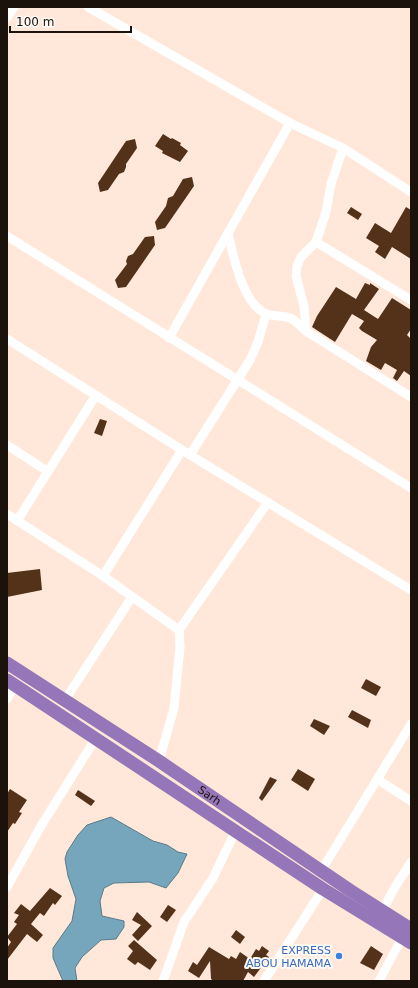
<svg xmlns="http://www.w3.org/2000/svg" width="418" height="988" font-family="'DejaVu Sans',sans-serif">
	<style>
		.water { fill: #76a6bc; stroke: #5b7a87 }
		.building { fill: #54321a }
		.lines { fill: none; stroke-linecap: round; stroke-linejoin: round }
		.minor { stroke: #fff; stroke-width: 9 }
		.highway { stroke: #9576b8; stroke-width: 13 }
		.shop-dot { fill: #3f7fe0; stroke: #fff9f5; stroke-width: 1.5 }
		.labels { text-anchor: middle; stroke-width: 4; stroke-linejoin: round; paint-order: stroke }
		.street-label { font-size: 11px; fill: #1b120b; stroke: #fff9f5 }
		.shop-label { font-size: 11px; fill: #366cbe; stroke: #fff9f5; text-anchor: end }
	</style>
	<rect width="100%" height="100%" fill="#ffe8d9"/>
	<!-- water -->
	<polygon class="water" points="111,817 153,841 167,845 178,852 187,854 178,873 166,888 149,882 114,883 104,888 100,901 102,916 124,921 124,927 116,939 101,940 82,957 75,968 77,981 63,981 53,958 53,948 72,921 76,899 68,876 65,859 67,852 78,835 87,825"/>
	<!-- building -->
	<g class="building">
		<polygon points="163,134 171,139 172,138 181,143 180,145 188,151 180,162 162,153 163,151 155,146"/>
		<polygon points="135,139 137,148 126,164 126,167 124,172 119,174 108,190 100,192 98,183 126,141"/>
		<polygon points="192,177 194,186 165,228 157,230 155,222 166,206 168,198 173,196 183,179"/>
		<polygon points="351,207 362,214 358,220 347,213"/>
		<polygon points="406,207 411,210 411,259 392,247 385,259 375,252 379,246 366,238 375,223 391,233"/>
		<polygon points="154,236 155,245 126,287 118,288 115,280 127,264 126,261 128,256 133,254 145,237"/>
		<polygon points="365,283 370,285 370,283 379,289 364,310 378,319 392,298 411,310 411,329 407,335 411,339 411,376 404,371 397,381 393,378 397,370 385,363 381,370 366,361 371,347 377,340 362,331 359,328 364,321 352,314 335,342 312,327 317,316 336,287 356,299"/>
		<polygon points="100,419 107,421 102,436 94,433"/>
		<polygon points="40,569 42,590 7,597 7,573"/>
		<polygon points="366,679 381,687 376,696 361,688"/>
		<polygon points="352,710 371,720 368,728 348,717"/>
		<polygon points="314,719 330,726 324,735 310,726"/>
		<polygon points="298,769 315,779 308,791 291,780"/>
		<polygon points="270,777 277,780 262,801 259,798"/>
		<polygon points="10,789 27,800 19,812 22,813 15,824 13,823 7,832 7,794"/>
		<polygon points="78,790 95,801 91,806 75,795"/>
		<polygon points="50,888 62,896 55,905 53,903 44,916 40,913 31,924 43,935 37,942 27,934 7,960 7,948 11,942 7,937 17,924 14,922 19,915 14,913 21,904 30,911"/>
		<polygon points="168,905 176,910 167,922 160,917"/>
		<polygon points="137,912 152,926 138,941 132,935 141,925 132,920"/>
		<polygon points="236,930 245,937 240,944 231,937"/>
		<polygon points="134,940 157,960 150,970 138,962 135,965 127,959 133,951 128,946"/>
		<polygon points="262,946 269,951 266,955 269,957 254,977 248,972 243,981 214,981 211,979 210,961 199,978 188,971 193,962 197,965 209,947 229,959 231,956 236,959 240,952 250,959 256,949 259,951"/>
		<polygon points="371,946 383,954 374,970 360,963"/>
	</g>
	<g class="lines">
		<!-- minor -->
		<g class="minor">
			<polyline points="88,7 290,123 343,148 411,192"/>
			<polyline points="7,18 14,7"/>
			<path d="M228 233C233 255 243 306 267 314 275 317 285 315 292 319 297 322 301 327 306 331L411 397"/>
			<polyline points="7,236 411,488"/>
			<polyline points="316,242 411,300"/>
			<polyline points="306,331 304,306 296,276 297,266 301,257 316,242 326,212 331,184 343,148"/>
			<polyline points="169,338 290,123"/>
			<polyline points="7,339 182,450 411,590"/>
			<polyline points="7,445 47,471"/>
			<polyline points="190,455 250,360 258,342 266,314"/>
			<polyline points="7,514 103,576 179,630"/>
			<polyline points="17,521 96,395"/>
			<polyline points="103,576 182,450"/>
			<polyline points="7,699 15,685"/>
			<polyline points="65,700 132,597"/>
			<polyline points="159,761 174,708 180,647 179,630 268,502"/>
			<polyline points="377,779 411,801"/>
			<polyline points="321,871 411,724"/>
			<polyline points="7,887 41,826 96,738"/>
			<polyline points="382,911 395,887 411,862"/>
			<polyline points="163,981 184,922 213,878 236,830"/>
			<polyline points="264,981 323,889"/>
			<polyline points="379,981 402,938"/>
		</g>
		<!-- highway -->
		<g class="highway">
			<path id="s1" d="M7 663 159 761 351 891 411 929"/>
			<polyline points="7,680 323,889 411,943"/>
		</g>
	</g>
	<!-- markers -->
	<circle class="shop-dot" cx="339" cy="956" r="4"/>
	<g class="labels">
		<!-- street labels -->
		<g class="street-label">
			<text dy="4" stroke="none"><textPath href="#s1" startOffset="242">Sarh</textPath></text>
		</g>
		<!-- shop labels -->
		<g class="shop-label">
			<text x="331" y="954">EXPRESS<tspan x="331" dy="13">ABOU HAMAMA</tspan></text>
		</g>
	</g>
	<!-- border -->
	<rect width="418" height="988" fill="none" stroke="#1b120b" stroke-width="16"/>
	<!-- scale -->
	<path d="M10 26v6h121v-6" fill="none" stroke="#1b120b" stroke-width="2"/>
	<text x="16" y="26" font-size="12" fill="#1b120b" stroke="#fff9f5" stroke-width="3" paint-order="stroke">100 m</text>
</svg>
